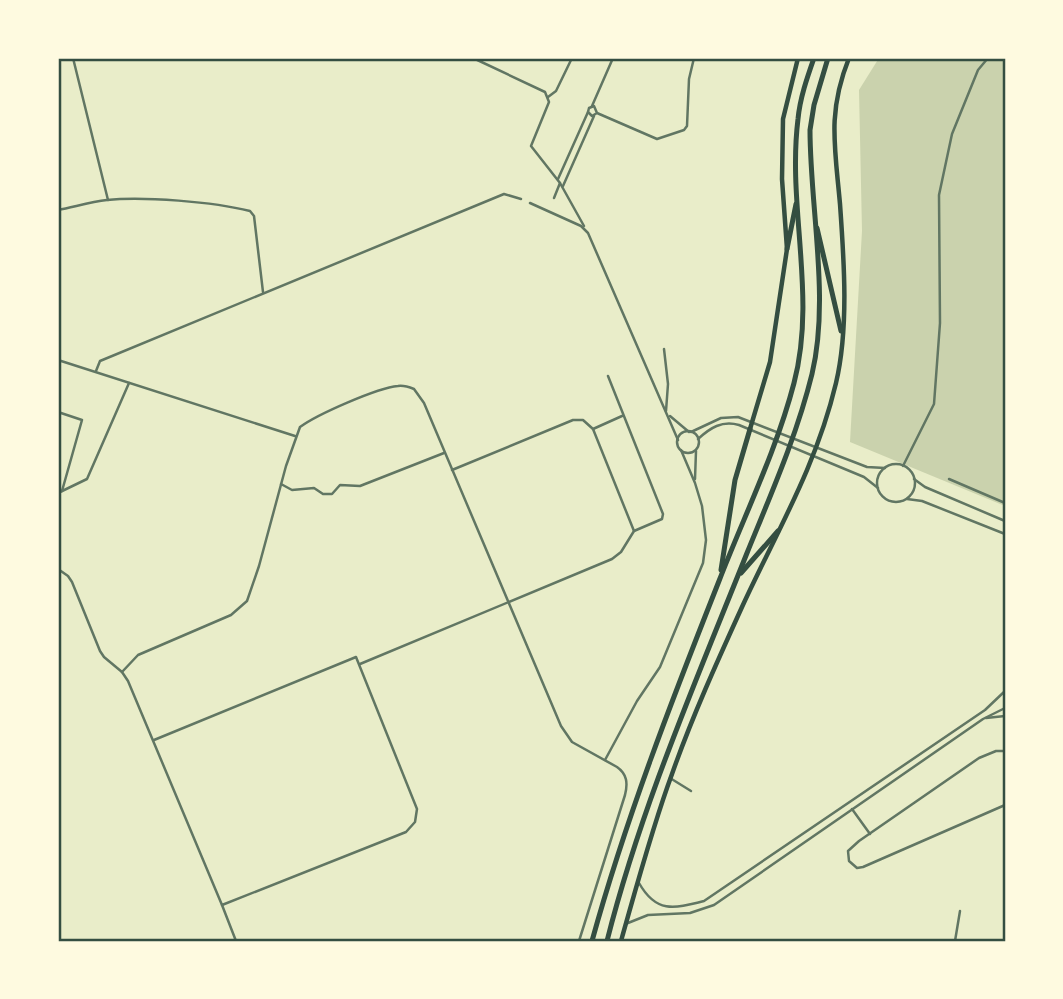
<svg xmlns="http://www.w3.org/2000/svg" width="1063" height="999" font-family="'PT Sans',sans-serif">
	<style>
		.green { fill: #cad2ad }
		.lines { fill: none; stroke-linecap: round; stroke-linejoin: round }
		.minor { stroke: #617663; stroke-width: 2.5 }
		.trunk { stroke: #344e41; stroke-width: 4.5 }
		.motorway { stroke: #344e41; stroke-width: 5 }
		.neatline { fill: none; stroke: #344e41; stroke-width: 2.5 }
	</style>
	<rect width="100%" height="100%" fill="#e9edc9"/>
	<!-- green -->
	<polygon class="green" points="879,58 1005,58 1005,506 850,442 862,231 859,90"/>
	<g class="lines">
		<!-- minor -->
		<g class="minor">
			<polyline points="73,58 108,200"/>
			<polyline points="473,58 545,92 549,102 531,146 560,183 584,226"/>
			<polyline points="548,97 556,91 572,58"/>
			<polyline points="592,106 613,58"/>
			<polyline points="597,113 592,116 588,112 589,108 594,106 597,113 657,139 684,130 687,126 689,79 694,58"/>
			<polyline points="558,179 588,112"/>
			<polyline points="563,186 594,116"/>
			<polyline points="554,198 560,183"/>
			<polyline points="530,203 581,226 588,233 678,440"/>
			<path d="M58 210C74 207 90 202 107 200 143 196 214 202 250 211L254 216 263 292"/>
			<polyline points="664,349 668,384 666,411"/>
			<polyline points="58,360 295,436"/>
			<polyline points="96,371 100,361 504,194 521,199"/>
			<polyline points="58,412 82,420 62,491"/>
			<polyline points="670,416 689,432"/>
			<polyline points="593,429 622,416"/>
			<circle cx="688" cy="442" r="11"/>
			<polyline points="691,432 721,418 738,417 867,467 885,468"/>
			<path d="M698 439C710 428 722 420 739 425L864 477 878 488"/>
			<circle cx="896" cy="483" r="19"/>
			<polyline points="903,466 934,404 940,323 939,195 952,134 978,70 988,58"/>
			<polyline points="452,470 573,420 583,420 593,429 634,531"/>
			<polyline points="695,479 696,451"/>
			<polyline points="914,479 925,487 1005,521"/>
			<polyline points="949,479 1005,503"/>
			<polyline points="281,484 292,490 314,488 323,494 332,494 340,485 360,486 444,453"/>
			<polyline points="58,493 87,479 129,383"/>
			<polyline points="907,499 922,501 1005,534"/>
			<polyline points="58,569 68,576 72,582 100,651 104,657 122,672 128,681 222,905 406,832 415,822 417,809 356,657 154,740"/>
			<polyline points="360,664 612,559 621,552 634,531 662,519 663,514 608,376"/>
			<path d="M122 672 138 655 231 615 247 601 259 566 286 466 300 427C318 414 377 388 398 386 404 385 409 387 414 389L424 403 561 726 572 742 617 767C627 774 628 783 625 795L579 941"/>
			<polyline points="986,718 1005,716"/>
			<polyline points="1005,751 996,751 979,758 859,841 848,851 849,861 857,868 863,867 1005,805"/>
			<polyline points="605,760 637,701 660,667 703,563 706,540 702,506 695,483 681,450"/>
			<polyline points="670,778 691,791"/>
			<polyline points="852,809 870,834"/>
			<path d="M639 883C656 913 673 909 704 901L985 710 1005 691"/>
			<polyline points="222,905 236,941"/>
			<polyline points="628,923 648,915 690,913 714,905 983,719 1005,708"/>
			<polyline points="955,941 960,911"/>
		</g>
		<!-- trunk -->
		<g class="trunk">
			<polyline points="750,429 770,362 787,249 782,179 783,119 798,58"/>
			<path d="M621 941C637 885 652 828 672 774 692 717 717 662 742 607 777 531 816 467 836 383 849 328 844 260 840 204 835 147 827 113 849 58"/>
		</g>
		<!-- motorway -->
		<g class="motorway">
			<polyline points="817,228 841,331"/>
			<polyline points="787,249 796,204"/>
			<polyline points="721,570 735,480 750,429"/>
			<polyline points="741,573 778,531"/>
			<path d="M592 941C626 818 672 700 719 581 744 516 776 452 794 383 817 296 787 207 798 119 800 98 807 78 814 58"/>
			<path d="M607 941C641 807 696 681 747 553 771 494 797 435 812 374 830 299 810 207 810 130L814 105 828 58"/>
		</g>
	</g>
	<!-- border -->
	<rect width="1063" height="999" fill="none" stroke="#fefae0" stroke-width="119"/>
	<rect x="60" y="60" width="944" height="880" class="neatline"/>
</svg>
